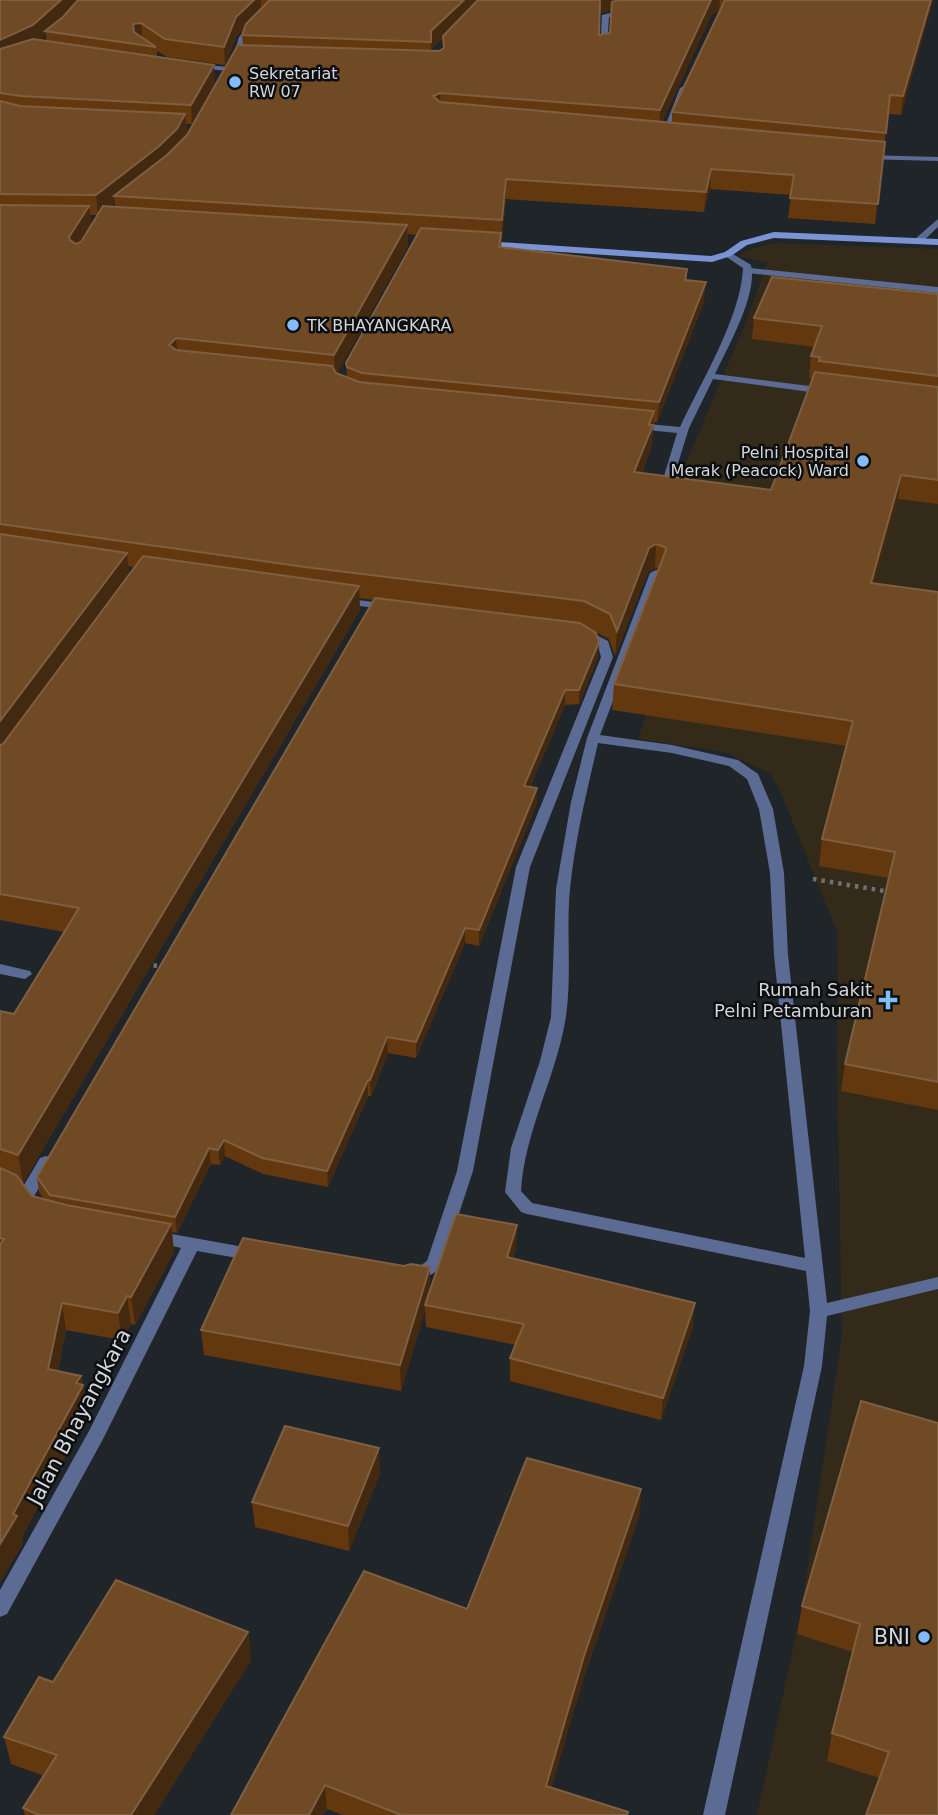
<svg xmlns="http://www.w3.org/2000/svg" width="938" height="1815" font-family="'DejaVu Sans',sans-serif">
	<style>
		.medical { fill: #332a1a }
		.lines { fill: none; stroke-linecap: round; stroke-linejoin: round }
		.path { stroke: #6d7175; stroke-width: 4.5; stroke-dasharray: 3.5 5; stroke-linecap: butt }
		.lane { fill: #5b6b94; fill-rule: evenodd }
		.street { fill: #5b6b94; fill-rule: evenodd }
		.secondary { fill: #7a93d4; fill-rule: evenodd }
		.wall { fill: #64380f; fill-rule: evenodd }
		.shaded-wall { fill: #442911 }
		.building { fill: #704925; stroke: #7f5f41; stroke-width: 2 }
		.poi-dot { fill: #81bdfa; stroke: #0c0e10; stroke-width: 2.5 }
		.labels { text-anchor: middle; stroke-width: 5; stroke-linejoin: round; paint-order: stroke }
		.far-poi-label { font-size: 16px; fill: #d2d6d9; stroke: #0c0e10; text-anchor: start }
		.poi-label { font-size: 18px; fill: #d2d6d9; stroke: #0c0e10; text-anchor: end }
		.near-street-label { font-size: 21px; fill: #d2d6d9; stroke: #0c0e10 }
		.near-poi-label { font-size: 21px; fill: #d2d6d9; stroke: #0c0e10; text-anchor: end }
	</style>
	<rect width="100%" height="100%" fill="#20252a"/>
	<!-- medical -->
	<polygon class="medical" points="774,243 938,249 938,1815 757,1815 801,1612 842,1335 837,1066 838,934 778,786 769,773 725,752 638,739 720,491 677,484 745,324 767,263 738,256 751,249"/>
	<g class="lines">
		<!-- path -->
		<g class="path">
			<polyline points="813,879 890,892"/>
			<polyline points="145,965 162,966"/>
		</g>
		<!-- lane -->
		<g class="lane">
			<polygon points="192,64 229,67 233,69 229,71 195,68 192,68"/>
			<polygon points="750,268 938,287 938,293 747,273 745,271"/>
			<path d="M656 570 662 573 600 735 672 745 738 760 758 774 773 809 784 873 788 955 827 1303 938 1277V1289L827 1316 822 1366 725 1815H703L804 1366 810 1311 806 1271 527 1214 521 1212 505 1192 511 1148 540 1061 551 1017 556 889 571 802 587 738 650 573ZM598 743 672 753 729 766 747 779 759 809 770 873 774 955 805 1258 532 1203 521 1191C525 1129 557 1076 566 1016 572 974 566 931 570 889 575 839 587 791 598 743Z"/>
		</g>
		<!-- street -->
		<g class="street">
			<polygon points="277,0 284,0 245,40 238,62 231,64 239,37"/>
			<polygon points="627,0 633,0 624,14 609,17 607,49 600,51 602,15 620,11"/>
			<polygon points="684,86 688,88 668,135 661,137 680,88"/>
			<polygon points="866,155 938,157 938,161 863,159 863,155"/>
			<polygon points="938,219 938,227 921,243 915,243 915,239"/>
			<path d="M728 251 751 265C758 294 728 347 715 374L825 388 830 391 825 394 713 379 689 428 674 476 669 479 665 478 664 476 677 433 637 429 632 426 637 423 680 427C701 382 741 317 743 268L725 256V252Z"/>
			<polygon points="341,598 390,604 396,607 390,610 337,603 337,599"/>
			<polygon points="584,629 608,641 613,657 530,867 473,1171 442,1265 440,1269 416,1284 410,1283 408,1278 410,1273 427,1261 457,1171 516,867 601,657 598,646 578,633"/>
			<polygon points="0,964 30,971 32,974 25,979 0,974"/>
			<polygon points="46,1156 52,1158 54,1162 33,1198 21,1198 19,1194 21,1190 40,1158"/>
			<polygon points="155,1231 255,1249 261,1251 263,1255 261,1259 255,1261 197,1251 102,1441 7,1614 0,1617 0,1590 89,1431 181,1248 149,1241 147,1237 149,1233"/>
		</g>
		<!-- secondary -->
		<polygon class="secondary" points="774,232 938,239 938,245 774,238 747,245 731,256 712,262 484,247 480,244 484,241 711,256 725,252 741,241"/>
	</g>
	<!-- wall -->
	<g class="wall">
		<path d="M0 0H477L474 4 478 0H933L901 115 888 114 875 224 788 218 791 195 710 189 704 212 506 199 501 247 687 269V280L704 302 657 422H654L651 448 642 473 771 490 812 378H809L811 356 814 347 752 339 754 318 938 294V504L898 499 874 583 938 592V1110L841 1091 845 1064 889 878 819 866 822 839 847 746 612 710 614 684 659 569 655 568 648 572 615 656 609 639 583 625 598 657 579 704 565 705 530 787 537 788V803L479 946 465 943 416 1058 388 1053 371 1096H368L328 1187 263 1174 225 1156 220 1165 211 1164 177 1233 172 1232 174 1252 135 1325 131 1324 122 1340 66 1330 58 1371 81 1376 88 1413 22 1537 23 1543 0 1582V1011L14 1014 64 932 0 920ZM612 10 610 33 599 35 600 13ZM719 11 672 112V123L662 122 712 14ZM245 28 242 35 243 45 187 135 184 139 187 133 186 124H192L215 83 157 56V51L167 57 225 65 237 35ZM46 34V40H40ZM443 38V49L439 51H431V49ZM115 202V207H109ZM90 215H98L91 225ZM408 234 417 235 346 363 347 377 337 373 408 246ZM128 566 134 567 129 574ZM359 598 374 600 37 1177 39 1192 44 1199 32 1196 22 1183H23L360 610Z"/>
		<polygon points="517,1225 516,1248 513,1258 693,1326 661,1420 510,1381 510,1358 516,1345 426,1327 425,1310 401,1391 204,1355 201,1330 404,1266 430,1267 430,1290"/>
		<polygon points="861,1401 938,1815 879,1778 827,1761 832,1733 853,1652 797,1634 802,1606"/>
		<polygon points="380,1473 349,1551 255,1527 252,1502"/>
		<polygon points="640,1513 583,1680 551,1788 628,1815 343,1815 327,1809 323,1815 231,1815 467,1609"/>
		<polygon points="248,1632 251,1660 154,1815 25,1815 23,1808 44,1776 11,1764 4,1737 53,1682"/>
	</g>
	<!-- shaded-wall -->
	<g class="shaded-wall">
		<polygon points="61,0 82,0 48,32 45,31 46,34 36,43 0,59 0,40"/>
		<polygon points="254,0 261,0 261,12 237,35 225,65 224,47 236,17"/>
		<polygon points="464,0 477,0 469,12 431,49 431,31"/>
		<polygon points="600,0 625,0 618,9 600,13"/>
		<polygon points="711,0 720,0 719,11 712,14 659,129 660,110"/>
		<polygon points="931,0 933,0 901,115 903,96"/>
		<polygon points="141,23 143,41 135,42 136,50 133,24"/>
		<polygon points="214,65 215,83 192,124 191,105"/>
		<polygon points="440,93 440,111 433,96"/>
		<polygon points="185,114 187,133 179,148 114,196 115,202 98,215 96,195"/>
		<polygon points="711,169 710,189 704,212 706,192"/>
		<polygon points="506,179 506,199 502,240 502,220"/>
		<polygon points="89,206 92,227 72,257 69,237"/>
		<polygon points="407,225 408,246 335,377 334,355"/>
		<polygon points="706,282 704,302 657,422 659,402"/>
		<polygon points="176,338 178,360 169,345"/>
		<polygon points="654,411 651,448 633,495 634,472"/>
		<polygon points="901,475 898,499 868,607 871,583"/>
		<polygon points="656,544 655,568 648,572 615,656 617,631 649,548"/>
		<polygon points="127,553 129,577 0,752 0,721"/>
		<polygon points="359,586 360,610 23,1183 18,1155"/>
		<polygon points="599,642 598,657 579,704 579,690"/>
		<polygon points="565,690 565,705 524,801 524,786"/>
		<polygon points="537,788 537,803 479,946 479,930"/>
		<polygon points="465,928 465,943 416,1058 416,1042"/>
		<polygon points="387,1037 388,1053 371,1096 370,1080"/>
		<polygon points="368,1080 368,1096 328,1187 327,1171"/>
		<polygon points="224,1140 225,1156 220,1165 218,1150"/>
		<polygon points="209,1148 211,1164 177,1233 175,1217"/>
		<polygon points="171,1224 174,1252 135,1325 131,1297"/>
		<polygon points="517,1225 516,1248 506,1280 507,1257"/>
		<polygon points="430,1267 430,1293 425,1305 425,1310 401,1391 400,1365"/>
		<polygon points="127,1296 131,1324 122,1340 118,1313"/>
		<polygon points="62,1303 66,1330 53,1396 48,1369"/>
		<polygon points="695,1303 693,1326 661,1420 663,1398"/>
		<polygon points="81,1376 82,1387 83,1385 88,1413 22,1537 23,1543 0,1582 0,1544"/>
		<polygon points="379,1448 380,1473 349,1551 348,1526"/>
		<polygon points="641,1489 640,1513 583,1680 545,1810 546,1786 584,1656"/>
		<polygon points="248,1632 251,1660 154,1815 131,1815"/>
		<polygon points="325,1785 327,1809 323,1815 309,1815"/>
	</g>
	<!-- building -->
	<g class="building">
		<polygon points="0,0 61,0 33,25 0,40"/>
		<polygon points="78,0 254,0 236,17 224,47 165,39 141,23 133,24 134,32 156,47 45,31 63,17"/>
		<polygon points="270,0 464,0 431,31 431,42 242,35 246,24"/>
		<polygon points="478,0 600,0 599,35 610,33 612,2 619,0 711,0 660,110 440,93 433,96 440,102 885,142 878,204 790,198 794,175 711,169 706,192 506,179 502,220 114,196 167,155 187,135 238,45 439,51 444,48 443,36"/>
		<polygon points="725,0 931,0 903,96 890,95 886,133 672,112"/>
		<polygon points="33,39 214,65 191,105 21,96 0,93 0,49"/>
		<polygon points="0,101 20,106 185,114 177,129 158,147 96,195 0,194"/>
		<polygon points="0,205 89,206 69,237 70,240 76,244 81,242 103,206 407,225 334,355 176,338 169,345 176,350 332,366 336,373 359,382 654,411 649,425 653,425 634,472 771,490 815,372 938,387 938,480 901,475 871,583 938,592 938,1082 845,1064 895,852 822,839 853,721 614,684 666,550 665,547 656,544 649,548 617,631 610,614 584,601 305,567 0,524"/>
		<polygon points="421,228 501,233 499,247 687,269 685,280 706,282 659,402 362,373 347,367 346,363"/>
		<polygon points="772,277 938,294 938,376 819,361 820,357 811,356 822,326 754,318"/>
		<polygon points="0,534 127,553 0,721"/>
		<polygon points="143,556 359,586 18,1155 0,1149 0,1011 14,1014 79,908 0,894 0,745 3,744"/>
		<polygon points="375,598 580,623 596,633 599,642 579,690 565,690 524,786 537,788 479,930 465,928 416,1042 387,1037 370,1080 368,1080 327,1171 262,1158 224,1140 218,1150 209,1148 175,1217 50,1195 37,1177"/>
		<polygon points="0,1168 16,1175 32,1196 66,1205 171,1224 131,1297 127,1296 118,1313 62,1303 48,1369 81,1376 76,1383 83,1385 13,1514 17,1516 0,1544 0,1245 4,1239 0,1238"/>
		<polygon points="456,1214 517,1225 507,1257 695,1303 663,1398 510,1358 524,1324 425,1305"/>
		<polygon points="243,1238 404,1266 411,1264 430,1267 400,1365 201,1330"/>
		<polygon points="861,1401 938,1423 938,1815 866,1815 889,1752 832,1733 860,1624 802,1606"/>
		<polygon points="285,1426 379,1448 348,1526 252,1502"/>
		<polygon points="527,1458 641,1489 584,1656 546,1786 628,1812 627,1815 401,1815 325,1785 309,1815 231,1815 364,1571 467,1609"/>
		<polygon points="116,1580 248,1632 131,1815 39,1815 23,1808 57,1755 4,1737 39,1677 53,1682"/>
	</g>
	<!-- markers -->
	<g class="poi-dot">
		<circle cx="235" cy="82" r="7"/>
		<circle cx="293" cy="325" r="7"/>
		<circle cx="863" cy="461" r="7"/>
		<path d="M884.5 989.5h7v7h7v7h-7v7h-7v-7h-7v-7h7z"/>
		<circle cx="924" cy="1637" r="7"/>
	</g>
	<g class="labels">
		<!-- far-poi labels -->
		<g class="far-poi-label">
			<text x="249" y="79">Sekretariat<tspan x="249" dy="18">RW 07</tspan></text>
			<text x="307" y="331">TK BHAYANGKARA</text>
			<text x="849" y="458" text-anchor="end">Pelni Hospital<tspan x="849" dy="18">Merak (Peacock) Ward</tspan></text>
		</g>
		<!-- poi labels -->
		<g class="poi-label">
			<text x="872" y="996">Rumah Sakit<tspan x="872" dy="21">Pelni Petamburan</tspan></text>
		</g>
		<!-- near-street labels -->
		<g class="near-street-label">
			<text transform="translate(79 1417) rotate(-62)" y="7">Jalan Bhayangkara</text>
		</g>
		<!-- near-poi labels -->
		<g class="near-poi-label">
			<text x="910" y="1644">BNI</text>
		</g>
	</g>
</svg>
